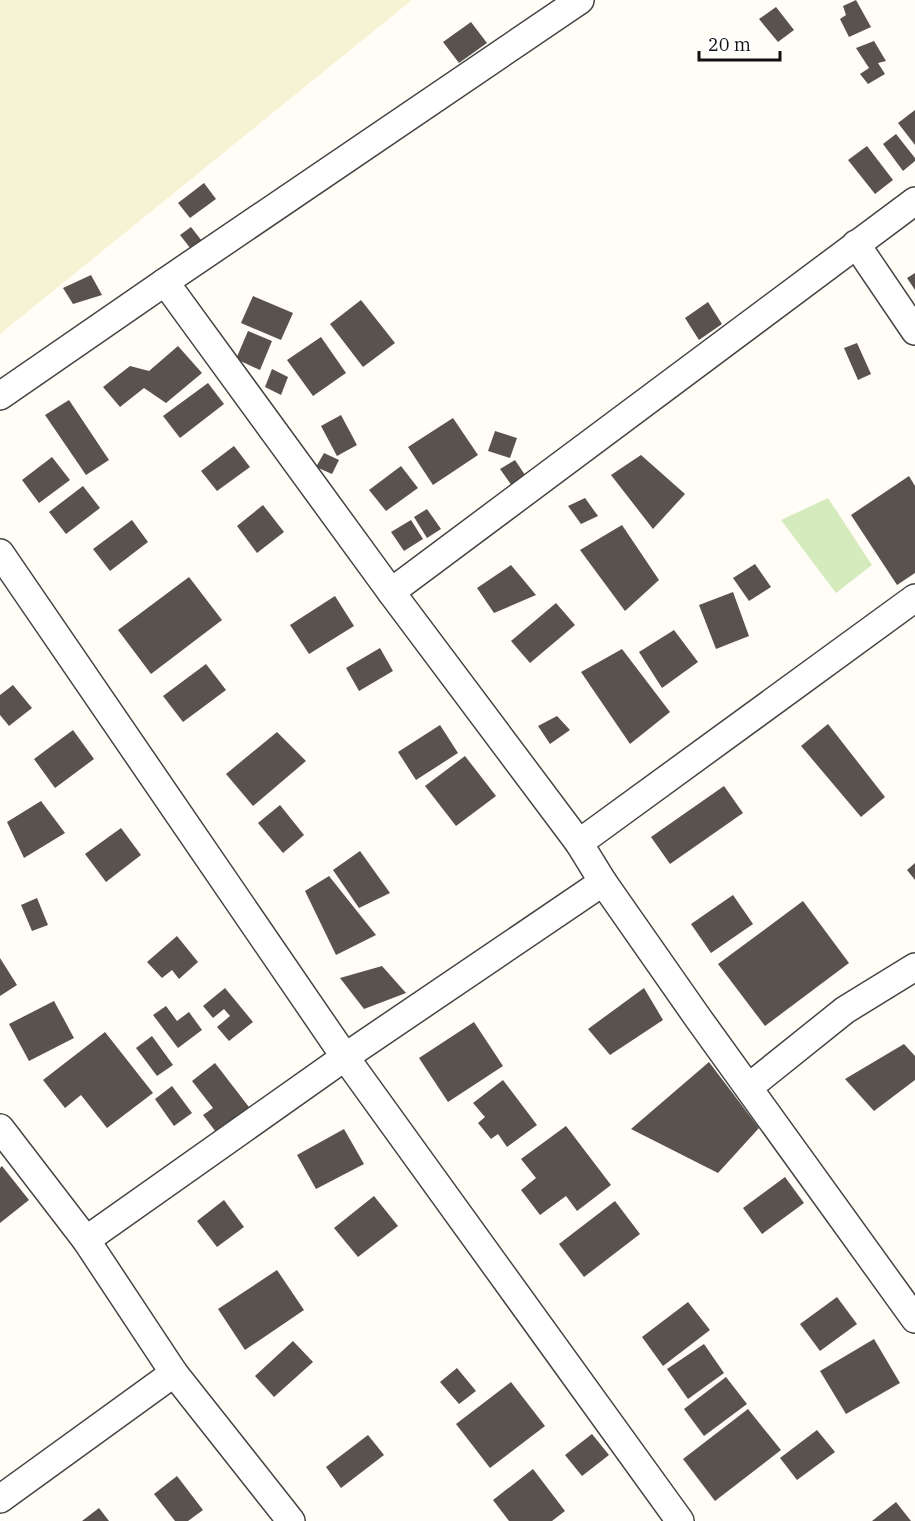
<svg xmlns="http://www.w3.org/2000/svg" width="915" height="1521" font-family="'IBM Plex Serif',serif">
	<style>
		.farmland { fill: #f6f3d4 }
		.green { fill: #d5ebbd }
		.building { fill: #5a524d }
		.lines { fill: none; stroke-linecap: round; stroke-linejoin: round }
		.street-casing { stroke: #444; stroke-width: 30 }
		.street { stroke: #fff; stroke-width: 27 }
	</style>
	<rect width="100%" height="100%" fill="#fffdf5"/>
	<!-- farmland -->
	<polygon class="farmland" points="0,0 412,0 0,334"/>
	<!-- green -->
	<polygon class="green" points="828,498 872,565 836,593 781,520"/>
	<!-- building -->
	<g class="building">
		<polygon points="856,0 871,27 849,37 840,19 846,15 843,6"/>
		<polygon points="776,7 794,30 778,42 759,19"/>
		<polygon points="471,22 487,43 459,63 443,42"/>
		<polygon points="874,41 886,61 878,63 885,74 868,84 860,74 869,68 856,48"/>
		<polygon points="915,110 915,145 898,123"/>
		<polygon points="896,134 915,158 915,161 903,171 883,144"/>
		<polygon points="867,146 893,180 875,194 848,160"/>
		<polygon points="204,183 216,199 190,218 178,203"/>
		<polygon points="191,227 205,245 194,253 180,235"/>
		<polygon points="915,273 915,290 907,278"/>
		<polygon points="91,275 102,295 73,304 63,288"/>
		<polygon points="253,296 293,313 281,340 241,323"/>
		<polygon points="361,300 395,343 363,367 330,324"/>
		<polygon points="708,302 722,324 699,340 685,318"/>
		<polygon points="248,331 272,341 260,370 236,359"/>
		<polygon points="321,337 346,373 313,396 287,360"/>
		<polygon points="857,343 871,374 858,380 844,348"/>
		<polygon points="178,346 202,373 166,403 144,388 120,407 103,387 130,366 149,371"/>
		<polygon points="272,369 288,377 281,395 265,387"/>
		<polygon points="208,383 224,404 180,438 163,416"/>
		<polygon points="69,400 109,460 86,475 45,415"/>
		<polygon points="341,415 357,445 337,456 321,426"/>
		<polygon points="453,418 478,455 433,485 408,447"/>
		<polygon points="495,431 517,438 510,458 488,451"/>
		<polygon points="234,446 250,467 217,491 201,471"/>
		<polygon points="324,453 339,460 332,474 316,467"/>
		<polygon points="641,455 685,494 653,529 611,475"/>
		<polygon points="52,457 70,480 39,503 22,480"/>
		<polygon points="515,460 529,481 515,490 500,469"/>
		<polygon points="401,466 418,488 386,511 369,490"/>
		<polygon points="909,476 915,486 915,573 897,585 851,515"/>
		<polygon points="83,486 100,508 66,534 49,512"/>
		<polygon points="585,498 598,516 581,524 568,506"/>
		<polygon points="263,505 284,532 257,553 237,526"/>
		<polygon points="427,509 441,529 427,538 414,517"/>
		<polygon points="132,520 148,542 110,571 93,549"/>
		<polygon points="411,520 423,539 404,551 391,532"/>
		<polygon points="622,525 659,580 625,611 580,550"/>
		<polygon points="755,564 771,587 749,601 733,578"/>
		<polygon points="511,565 536,595 494,613 477,588"/>
		<polygon points="189,577 222,620 151,674 118,630"/>
		<polygon points="733,592 749,636 716,649 699,605"/>
		<polygon points="335,596 354,626 309,654 290,625"/>
		<polygon points="556,603 575,625 530,663 511,641"/>
		<polygon points="674,630 698,662 662,688 639,652"/>
		<polygon points="380,648 393,671 359,691 346,668"/>
		<polygon points="622,649 670,712 630,744 581,672"/>
		<polygon points="206,664 226,690 183,722 163,696"/>
		<polygon points="13,685 32,708 9,726 0,715 0,695"/>
		<polygon points="557,716 570,730 550,744 538,726"/>
		<polygon points="828,724 885,797 861,817 801,746"/>
		<polygon points="440,725 458,753 416,780 398,752"/>
		<polygon points="73,730 94,759 55,788 34,759"/>
		<polygon points="277,732 306,761 253,806 226,774"/>
		<polygon points="465,756 496,796 456,826 425,786"/>
		<polygon points="724,786 743,813 670,864 651,837"/>
		<polygon points="41,801 65,833 24,858 7,822"/>
		<polygon points="280,805 304,835 283,853 258,823"/>
		<polygon points="121,828 141,855 106,882 85,854"/>
		<polygon points="360,851 390,893 359,908 333,870"/>
		<polygon points="915,863 915,880 907,870"/>
		<polygon points="329,876 376,935 336,955 305,891"/>
		<polygon points="733,895 753,924 711,953 691,924"/>
		<polygon points="37,898 48,925 32,931 21,905"/>
		<polygon points="803,901 849,963 765,1026 718,964"/>
		<polygon points="177,936 198,962 179,979 172,970 162,978 147,962"/>
		<polygon points="0,958 17,985 0,996"/>
		<polygon points="382,966 406,993 364,1009 340,978"/>
		<polygon points="225,988 253,1022 229,1041 217,1027 230,1016 224,1009 213,1018 203,1006"/>
		<polygon points="644,988 663,1020 610,1055 588,1029"/>
		<polygon points="54,1001 74,1038 29,1061 9,1024"/>
		<polygon points="166,1006 177,1021 189,1012 202,1030 178,1048 153,1015"/>
		<polygon points="474,1022 503,1066 448,1102 419,1058"/>
		<polygon points="105,1032 153,1093 107,1128 81,1095 65,1108 43,1080"/>
		<polygon points="152,1036 173,1065 157,1076 136,1048"/>
		<polygon points="904,1044 915,1056 915,1080 874,1111 845,1079"/>
		<polygon points="709,1062 759,1128 718,1173 631,1129"/>
		<polygon points="215,1063 252,1111 219,1136 203,1115 213,1108 192,1081"/>
		<polygon points="503,1080 537,1125 507,1147 498,1134 491,1139 478,1123 485,1117 473,1103"/>
		<polygon points="172,1086 192,1113 174,1126 155,1099"/>
		<polygon points="566,1126 611,1185 577,1211 566,1196 540,1215 521,1190 536,1178 521,1159"/>
		<polygon points="344,1129 364,1164 316,1189 297,1155"/>
		<polygon points="2,1166 29,1200 0,1223 0,1168"/>
		<polygon points="785,1177 804,1203 762,1234 743,1208"/>
		<polygon points="374,1196 398,1226 358,1257 334,1228"/>
		<polygon points="224,1200 244,1227 217,1247 197,1221"/>
		<polygon points="615,1201 640,1234 584,1277 559,1244"/>
		<polygon points="277,1270 304,1310 245,1350 218,1309"/>
		<polygon points="837,1297 857,1324 820,1351 800,1324"/>
		<polygon points="688,1302 710,1330 663,1366 642,1337"/>
		<polygon points="874,1339 900,1383 846,1414 820,1371"/>
		<polygon points="293,1341 313,1362 274,1397 255,1376"/>
		<polygon points="704,1344 724,1373 688,1399 667,1369"/>
		<polygon points="457,1368 476,1391 459,1404 440,1382"/>
		<polygon points="726,1377 747,1404 704,1436 684,1409"/>
		<polygon points="511,1382 545,1426 490,1468 456,1424"/>
		<polygon points="748,1409 781,1450 715,1501 683,1459"/>
		<polygon points="817,1430 835,1452 797,1480 780,1458"/>
		<polygon points="592,1434 609,1455 582,1476 565,1455"/>
		<polygon points="368,1435 384,1455 341,1488 326,1467"/>
		<polygon points="533,1469 565,1511 552,1521 509,1521 493,1500"/>
		<polygon points="177,1476 203,1510 188,1521 175,1521 154,1494"/>
		<polygon points="896,1502 911,1521 872,1521"/>
		<polygon points="99,1508 109,1521 82,1521"/>
	</g>
	<g class="lines">
		<defs>
			<g id="street">
				<polyline points="856,244 915,331"/>
				<polyline points="165,282 391,592 579,843 603,882 698,1018 915,1319"/>
				<polyline points="0,396 165,282 580,0"/>
				<polyline points="0,553 345,1057 680,1521"/>
				<polyline points="391,592 915,201"/>
				<polyline points="579,843 915,598"/>
				<polyline points="749,1087 845,1010 915,967"/>
				<polyline points="0,1128 86,1240 174,1373 291,1521"/>
				<polyline points="86,1240 345,1057 603,882"/>
				<polyline points="0,1499 174,1373"/>
			</g>
		</defs>
		<!-- street casing -->
		<use href="#street" class="street-casing"/>
		<!-- street -->
		<use href="#street" class="street"/>
	</g>
	<!-- scale -->
	<path d="M699 51v9h81v-9" fill="none" stroke="#111111" stroke-width="3"/>
	<text x="708" y="51" font-size="18" fill="#111111" stroke="#ffffff" stroke-width="4.5" paint-order="stroke">20 m</text>
</svg>
